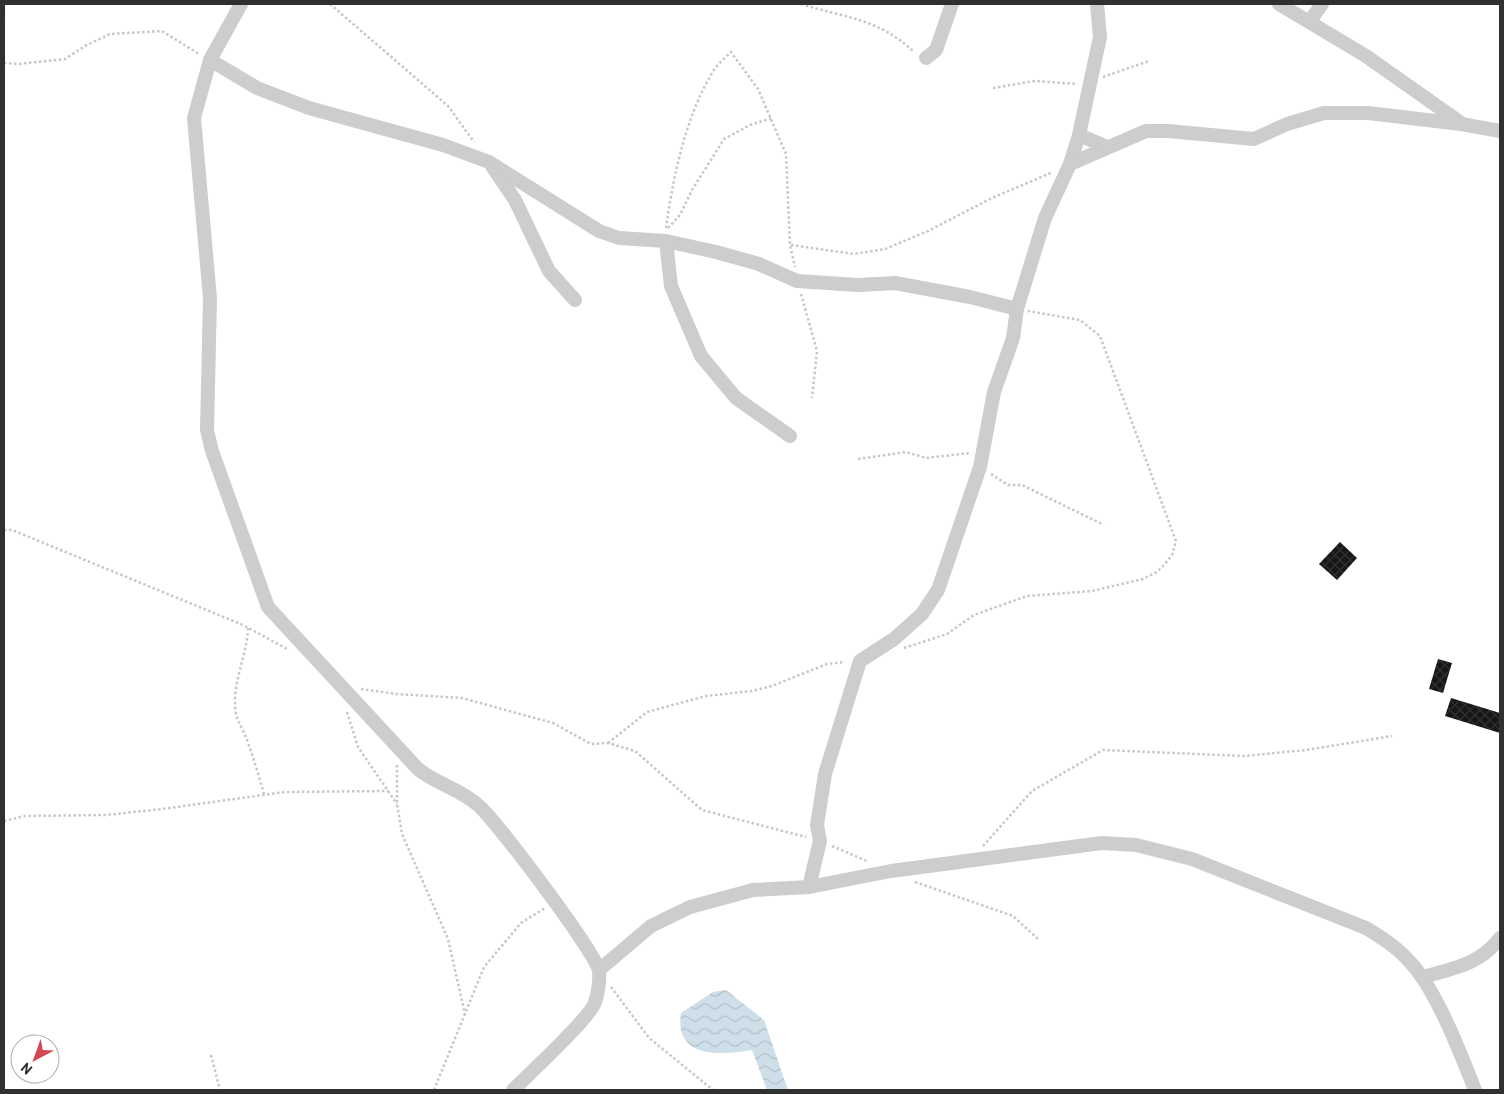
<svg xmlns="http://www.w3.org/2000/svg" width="1504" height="1094" font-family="Barlow,sans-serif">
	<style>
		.water { fill: url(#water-waves) }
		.building { fill: url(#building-cross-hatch) }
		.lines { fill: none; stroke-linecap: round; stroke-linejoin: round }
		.path { stroke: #c7c7c7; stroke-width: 2.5; stroke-dasharray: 2.5 2.5; stroke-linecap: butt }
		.minor { stroke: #cdcdcd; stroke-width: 14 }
	</style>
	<defs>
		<pattern id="water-waves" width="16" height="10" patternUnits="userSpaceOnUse" patternTransform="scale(1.25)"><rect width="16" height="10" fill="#cfdfe9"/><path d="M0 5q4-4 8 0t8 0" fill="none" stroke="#b2c0c8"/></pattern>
		<pattern id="building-cross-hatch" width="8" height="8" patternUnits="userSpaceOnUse" patternTransform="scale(1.25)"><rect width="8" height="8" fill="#171717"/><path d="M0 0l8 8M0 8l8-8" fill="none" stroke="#303030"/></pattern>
	</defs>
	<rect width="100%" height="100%" fill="#fff"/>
	<!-- water -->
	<path class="water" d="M726 990 764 1020 788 1090H767L752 1050C721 1055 674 1060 681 1013L713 992Z"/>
	<!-- building -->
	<g class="building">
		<polygon points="1340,542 1357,558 1337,580 1319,564"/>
		<polygon points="1438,659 1452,663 1443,693 1429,689"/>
		<polygon points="1451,698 1500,713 1500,733 1445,716"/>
	</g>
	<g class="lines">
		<!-- path -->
		<g class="path">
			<polyline points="330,4 448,106 474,142"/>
			<path d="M801 4C845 18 878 18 914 52"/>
			<polyline points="4,8 4,21"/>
			<polyline points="4,63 18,64 65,59 85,46 110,34 162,31 199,54"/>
			<polyline points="1103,77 1149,61"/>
			<polyline points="993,88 1035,81 1077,84"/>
			<path d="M666 228C673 178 685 119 711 75 715 66 724 59 731 52L758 89 786 154 790 245 795 267"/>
			<polyline points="668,228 680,215 692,190 724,139 750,125 772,118"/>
			<polyline points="791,245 854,254 885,249 928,231 992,198 1053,172"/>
			<polyline points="801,294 817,351 812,398"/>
			<polyline points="858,459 906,452 926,458 970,453"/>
			<polyline points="991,474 1008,485 1022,485 1104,525"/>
			<polyline points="4,530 12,530 243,625 289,650"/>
			<path d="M248 628C247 653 236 674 235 699 234 721 242 724 248 743 254 759 259 777 264 794"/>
			<polyline points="904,648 947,634 974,615 1027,596 1092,591 1143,579 1157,572 1165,564 1172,555 1176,541 1100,336 1080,320 1028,311"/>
			<polyline points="361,689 397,694 462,698 553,723 591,744 608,743 635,751 702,810 806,837"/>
			<polyline points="347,712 358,747 397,804"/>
			<polyline points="608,743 647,712 706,696 752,691 772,686 827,664 845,662"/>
			<polyline points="397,765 397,804 402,834 448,939 465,1014"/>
			<polyline points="4,821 25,816 106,815 162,809 285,792 388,791"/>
			<polyline points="832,846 869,862"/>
			<polyline points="983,846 1032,791 1103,750 1244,756 1306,750 1392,736"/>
			<polyline points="915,882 1013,916 1038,939"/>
			<polyline points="611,987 649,1038 713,1090"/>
			<polyline points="211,1055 220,1090"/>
			<polyline points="434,1090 484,967 521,923 545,908"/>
		</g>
		<!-- minor -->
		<g class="minor">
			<path d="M241 4 210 60 194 118 210 298 207 430 212 451 268 607 418 769C436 784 461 789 479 806 497 822 597 954 599 971 600 980 598 994 595 1002 592 1016 527 1076 513 1090"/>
			<polyline points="1279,4 1366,56 1461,123"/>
			<polyline points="1310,21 1322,4"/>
			<polyline points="926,58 936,50 952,4"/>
			<polyline points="210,60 257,88 309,108 443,145 489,162 599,231 619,238 666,241 716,252 759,264 797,281 858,285 895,283 970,297 1017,309"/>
			<polyline points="1079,135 1107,147"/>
			<polyline points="1070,164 1146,131 1168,131 1254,139 1287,124 1324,113 1368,113 1461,124 1500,131"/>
			<polyline points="492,166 515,200 549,271 575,300"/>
			<polyline points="666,241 671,286 701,356 736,398 790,436"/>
			<polyline points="809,887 820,841 817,825 825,774 860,661 894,639 922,614 938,590 980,467 994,392 1013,338 1017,309 1045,218 1070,164 1079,135 1100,37 1097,4"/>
			<path d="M599 970 651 926 690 907 753 890 809 887 891 871 1102 843 1136 845 1192 859 1366 928C1382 938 1397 947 1409 961 1435 987 1461 1054 1475 1090"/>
			<path d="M1423 977C1454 968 1479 965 1500 938"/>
		</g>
	</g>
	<!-- border -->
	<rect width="1504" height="1094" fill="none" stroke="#303030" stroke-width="10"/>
	<!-- north arrow -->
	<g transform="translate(35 1059) rotate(221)"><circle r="24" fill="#ffffff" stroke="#acacac"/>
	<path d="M0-4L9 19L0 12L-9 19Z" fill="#d14955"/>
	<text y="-8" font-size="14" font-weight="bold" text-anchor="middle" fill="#303030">N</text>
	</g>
</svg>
